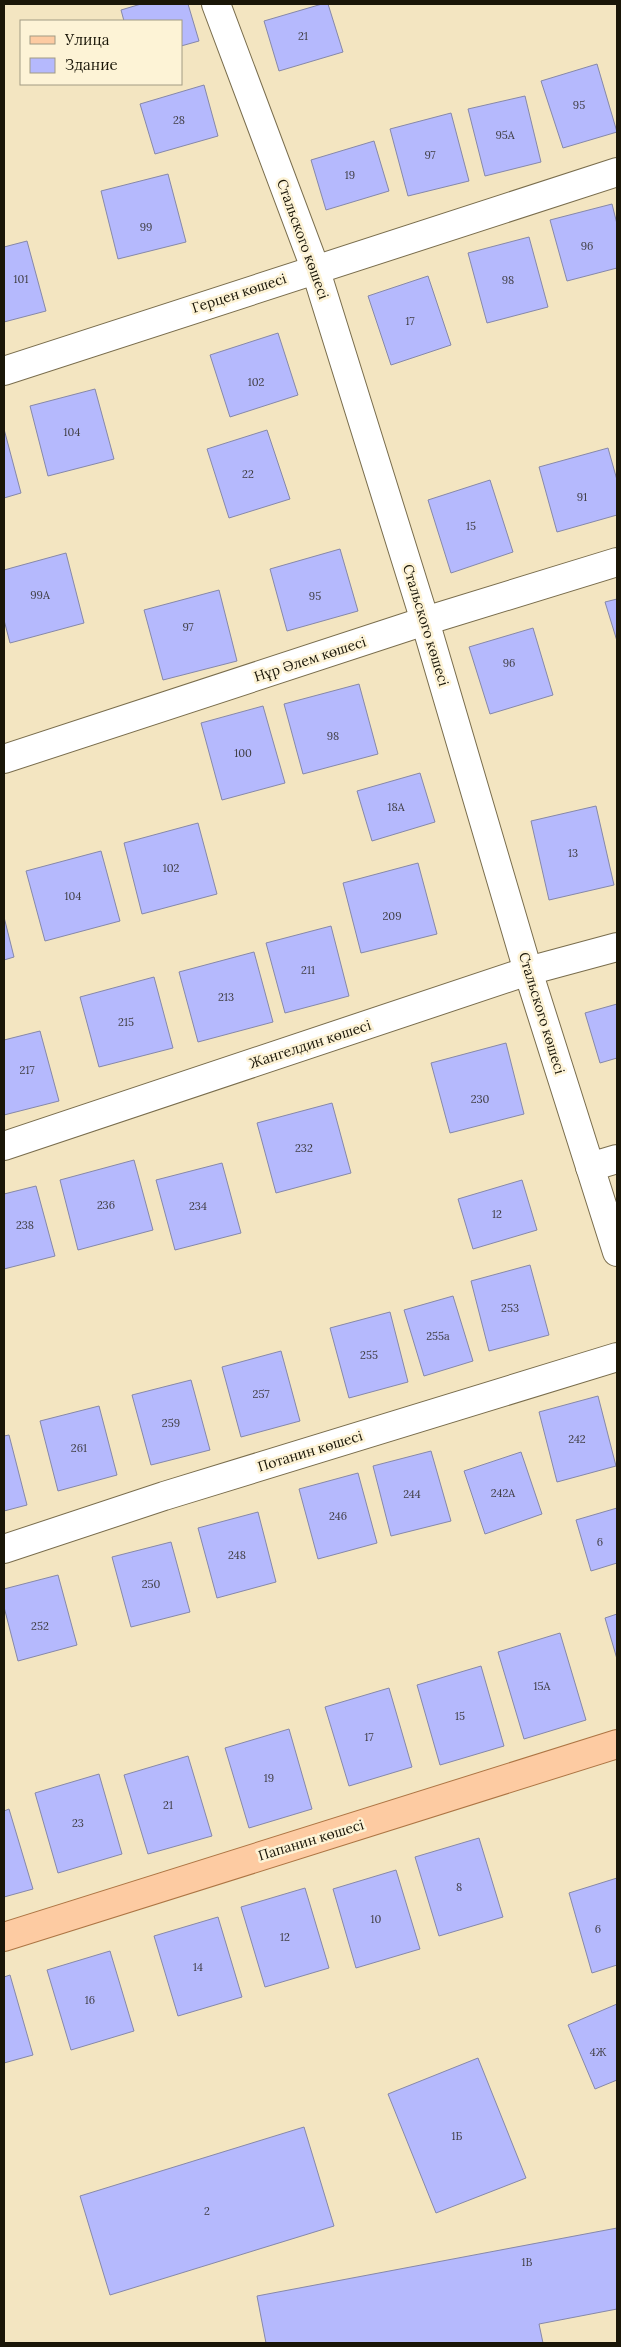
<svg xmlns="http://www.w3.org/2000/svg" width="621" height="2347" font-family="Lora,serif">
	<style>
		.building { fill: #b5b9fd; stroke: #8688a9 }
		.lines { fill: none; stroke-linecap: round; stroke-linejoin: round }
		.minor-casing { stroke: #796d4d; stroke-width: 30 }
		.major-casing { stroke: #ad7544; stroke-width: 30 }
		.minor { stroke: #fff; stroke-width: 28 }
		.major { stroke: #fdcba2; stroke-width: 28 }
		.labels { text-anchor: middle; stroke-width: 5; stroke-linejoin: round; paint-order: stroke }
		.number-label { font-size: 11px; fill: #413f45 }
		.street-label { font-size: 14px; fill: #1a1608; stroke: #fdf3d6 }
	</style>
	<rect width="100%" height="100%" fill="#f3e5c1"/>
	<!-- building -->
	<g class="building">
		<polygon points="141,4 188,4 199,41 181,46 181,21 124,21 121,10"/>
		<polygon points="322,4 328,4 343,52 279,71 264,21"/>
		<polygon points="597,64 617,132 563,148 541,81"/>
		<polygon points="204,85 218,136 155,154 140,104"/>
		<polygon points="525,96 541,162 485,176 468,109"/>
		<polygon points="451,113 469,181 408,196 390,129"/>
		<polygon points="374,141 389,191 326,210 311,160"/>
		<polygon points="168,174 186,242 118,259 101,191"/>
		<polygon points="612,204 617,224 617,268 567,281 550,220"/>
		<polygon points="529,237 548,307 487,323 468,253"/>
		<polygon points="27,241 46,311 4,322 4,247"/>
		<polygon points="428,276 451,345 391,365 368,296"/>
		<polygon points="278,333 298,395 230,417 210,355"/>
		<polygon points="95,389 114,459 48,476 30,406"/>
		<polygon points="4,429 21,493 4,498"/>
		<polygon points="267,430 290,499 229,518 207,449"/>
		<polygon points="608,448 617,480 617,515 557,532 539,467"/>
		<polygon points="490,480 513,552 451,573 428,500"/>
		<polygon points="340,549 358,611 287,631 270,569"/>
		<polygon points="66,553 84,623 10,643 4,620 4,570"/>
		<polygon points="219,590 237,661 163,680 144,610"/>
		<polygon points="617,599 617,641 605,602"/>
		<polygon points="533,628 553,695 490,714 469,647"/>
		<polygon points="359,684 378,754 303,774 284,704"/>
		<polygon points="263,706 285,783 222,800 201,723"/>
		<polygon points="420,773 435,822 372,841 357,791"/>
		<polygon points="596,806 614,885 549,900 531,821"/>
		<polygon points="198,823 217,894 142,914 124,843"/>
		<polygon points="101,851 120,921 45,941 26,871"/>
		<polygon points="418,863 437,934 361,953 343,883"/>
		<polygon points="4,917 14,957 4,960"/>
		<polygon points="331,926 349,996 285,1013 266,943"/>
		<polygon points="254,952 273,1022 198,1042 179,972"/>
		<polygon points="154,977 173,1048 99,1067 80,997"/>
		<polygon points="617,1004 617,1058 600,1063 585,1013"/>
		<polygon points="40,1031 59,1101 4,1115 4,1040"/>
		<polygon points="506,1043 524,1114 450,1133 431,1063"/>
		<polygon points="332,1103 351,1173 276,1193 257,1123"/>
		<polygon points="134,1160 153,1230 78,1250 60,1180"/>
		<polygon points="222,1163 241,1233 175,1250 156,1180"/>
		<polygon points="522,1180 537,1230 473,1249 458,1199"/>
		<polygon points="36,1186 55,1256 4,1269 4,1194"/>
		<polygon points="530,1265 549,1335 489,1351 471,1281"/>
		<polygon points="453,1296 473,1361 424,1376 404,1310"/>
		<polygon points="390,1312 408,1382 349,1398 330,1328"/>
		<polygon points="281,1351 300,1421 241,1437 222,1367"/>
		<polygon points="191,1380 210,1450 151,1465 132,1395"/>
		<polygon points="598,1396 616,1466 557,1482 539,1412"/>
		<polygon points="99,1406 117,1475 58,1491 40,1421"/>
		<polygon points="9,1435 27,1505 4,1511 4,1436"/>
		<polygon points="431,1451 451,1521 391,1536 373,1466"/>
		<polygon points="521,1452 542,1514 485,1534 464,1471"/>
		<polygon points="358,1473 377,1543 318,1559 299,1489"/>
		<polygon points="617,1508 617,1563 591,1571 576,1520"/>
		<polygon points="258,1512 276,1582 217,1598 198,1528"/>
		<polygon points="171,1542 190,1612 131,1627 112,1557"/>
		<polygon points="58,1575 77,1645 18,1661 4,1607 4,1589"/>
		<polygon points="617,1614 617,1659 605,1618"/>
		<polygon points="560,1633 586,1720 524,1739 498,1652"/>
		<polygon points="481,1666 504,1746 440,1765 417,1685"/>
		<polygon points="389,1688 412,1767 349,1786 325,1707"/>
		<polygon points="289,1729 312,1809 249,1828 225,1748"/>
		<polygon points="188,1756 212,1836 148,1854 124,1775"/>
		<polygon points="99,1774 122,1854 58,1873 35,1793"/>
		<polygon points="9,1809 33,1889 4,1897 4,1811"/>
		<polygon points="479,1838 503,1917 439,1936 415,1857"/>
		<polygon points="396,1870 420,1949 356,1968 333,1889"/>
		<polygon points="617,1878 617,1965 592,1973 569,1893"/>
		<polygon points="305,1888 329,1968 265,1987 241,1907"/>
		<polygon points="218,1917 242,1997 178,2016 154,1936"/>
		<polygon points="110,1951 134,2031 71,2050 47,1970"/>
		<polygon points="10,1975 33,2055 4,2063 4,1977"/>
		<polygon points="617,2004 617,2080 595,2089 568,2025"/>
		<polygon points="478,2058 526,2178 436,2213 388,2094"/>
		<polygon points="304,2127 334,2226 110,2295 80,2196"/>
		<polygon points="617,2228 617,2309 539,2324 543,2343 266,2343 257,2296"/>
	</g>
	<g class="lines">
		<defs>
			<g id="minor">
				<polyline points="216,4 315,268 425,621 528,971 617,1252"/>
				<polyline points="4,371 617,172"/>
				<polyline points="4,759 425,621 617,562"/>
				<polyline points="4,1146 528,971 617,947"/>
				<polyline points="590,1167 617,1159"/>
				<polyline points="4,1549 164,1496 617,1357"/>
			</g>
			<polyline id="major" points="4,1937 617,1744"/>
		</defs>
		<!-- minor casing -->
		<use href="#minor" class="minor-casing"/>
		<!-- major casing -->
		<use href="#major" class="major-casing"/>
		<!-- minor -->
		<use href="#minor" class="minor"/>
		<!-- major -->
		<use href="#major" class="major"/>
	</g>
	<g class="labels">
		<!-- number labels -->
		<g class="number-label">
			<text x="303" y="40">21</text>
			<text x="579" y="109">95</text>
			<text x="179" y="124">28</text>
			<text x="505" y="139">95А</text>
			<text x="430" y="159">97</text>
			<text x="350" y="179">19</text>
			<text x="146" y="231">99</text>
			<text x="587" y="250">96</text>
			<text x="21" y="283">101</text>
			<text x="508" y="284">98</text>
			<text x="410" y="325">17</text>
			<text x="256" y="386">102</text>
			<text x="72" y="436">104</text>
			<text x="248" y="478">22</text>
			<text x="582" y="501">91</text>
			<text x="471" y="530">15</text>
			<text x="40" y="599">99А</text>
			<text x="315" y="600">95</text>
			<text x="188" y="631">97</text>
			<text x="509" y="667">96</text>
			<text x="333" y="740">98</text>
			<text x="243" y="757">100</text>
			<text x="396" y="811">18А</text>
			<text x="573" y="857">13</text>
			<text x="171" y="872">102</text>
			<text x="73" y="900">104</text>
			<text x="392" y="920">209</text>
			<text x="308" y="974">211</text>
			<text x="226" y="1001">213</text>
			<text x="126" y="1026">215</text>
			<text x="27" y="1074">217</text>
			<text x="480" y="1103">230</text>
			<text x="304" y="1152">232</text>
			<text x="106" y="1209">236</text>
			<text x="198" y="1210">234</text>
			<text x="497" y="1218">12</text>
			<text x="25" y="1229">238</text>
			<text x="510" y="1312">253</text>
			<text x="438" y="1340">255а</text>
			<text x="369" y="1359">255</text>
			<text x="261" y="1398">257</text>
			<text x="171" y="1427">259</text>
			<text x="577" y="1443">242</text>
			<text x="79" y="1452">261</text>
			<text x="503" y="1497">242А</text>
			<text x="412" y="1498">244</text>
			<text x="338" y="1520">246</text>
			<text x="600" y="1546">6</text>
			<text x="237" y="1559">248</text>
			<text x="151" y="1588">250</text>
			<text x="40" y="1630">252</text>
			<text x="542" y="1690">15А</text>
			<text x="460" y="1720">15</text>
			<text x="369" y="1741">17</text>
			<text x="269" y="1782">19</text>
			<text x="168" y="1809">21</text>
			<text x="78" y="1827">23</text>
			<text x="459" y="1891">8</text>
			<text x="376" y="1923">10</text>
			<text x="598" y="1933">6</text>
			<text x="285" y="1941">12</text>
			<text x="198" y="1971">14</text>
			<text x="90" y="2004">16</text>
			<text x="598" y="2056">4Ж</text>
			<text x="457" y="2140">1Б</text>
			<text x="207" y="2215">2</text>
			<text x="527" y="2266">1В</text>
		</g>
		<!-- street labels -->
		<g class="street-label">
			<text transform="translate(303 239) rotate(70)" y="5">Стальского көшесі</text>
			<text transform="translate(239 293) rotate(-18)" y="5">Герцен көшесі</text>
			<text transform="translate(426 625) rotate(73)" y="5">Стальского көшесі</text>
			<text transform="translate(310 659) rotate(-18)" y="5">Нұр Әлем көшесі</text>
			<text transform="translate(542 1013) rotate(73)" y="5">Стальского көшесі</text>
			<text transform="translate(310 1044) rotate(-18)" y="5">Жангелдин көшесі</text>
			<text transform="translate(310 1451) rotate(-17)" y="5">Потанин көшесі</text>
			<text transform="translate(311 1840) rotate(-17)" y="5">Папанин көшесі</text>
		</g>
	</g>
	<!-- border -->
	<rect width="621" height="2347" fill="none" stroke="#1a1608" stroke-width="10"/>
	<!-- legend -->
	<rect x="20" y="20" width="162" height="65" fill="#fdf3d6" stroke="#a29b84"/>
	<rect x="30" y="36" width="25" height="8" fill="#fdcba2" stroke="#a29b84"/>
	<text x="65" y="45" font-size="15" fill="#1a1608">Улица</text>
	<rect x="30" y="58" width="25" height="15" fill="#b5b9fd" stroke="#a29b84"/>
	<text x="65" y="70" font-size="15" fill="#1a1608">Здание</text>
</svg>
